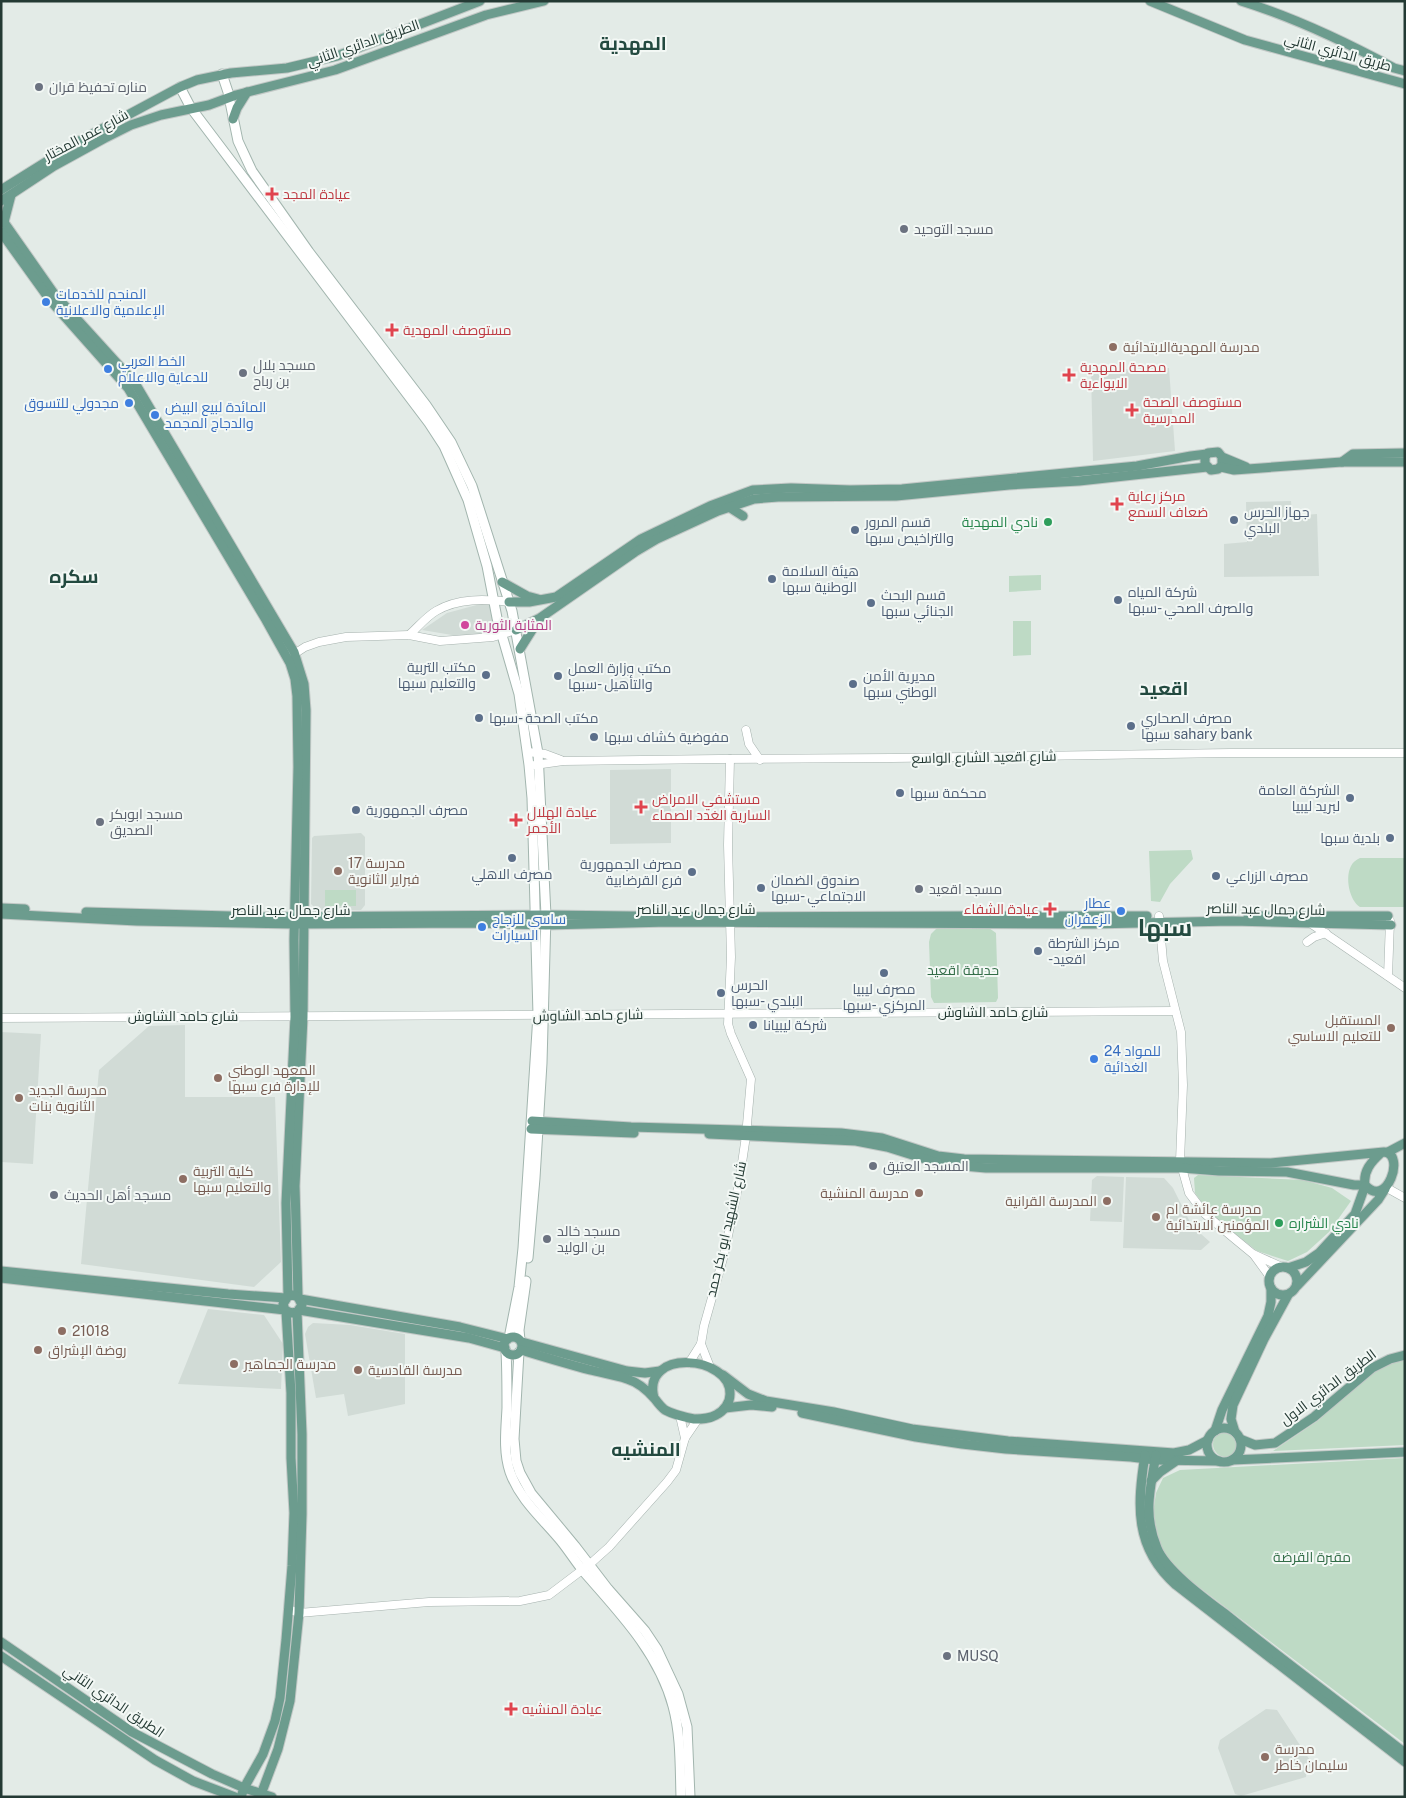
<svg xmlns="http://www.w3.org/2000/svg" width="1406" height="1798" font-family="'Public Sans',Cairo,sans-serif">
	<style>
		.built { fill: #d1dbd6 }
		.green { fill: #bedac5 }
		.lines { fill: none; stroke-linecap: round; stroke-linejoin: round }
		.tertiary-casing { stroke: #a6b2ae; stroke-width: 9 }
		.secondary-casing { stroke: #a2b5ae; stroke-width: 11 }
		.primary-casing { stroke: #c2c8c6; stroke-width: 11 }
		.tertiary { stroke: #fff; stroke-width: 8 }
		.secondary { stroke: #fff; stroke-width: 9 }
		.primary { stroke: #6c9c8e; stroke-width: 9 }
		.worship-dot { fill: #6b7280; stroke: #f3f8f5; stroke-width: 2 }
		.health-dot { fill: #e0444e; stroke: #f3f8f5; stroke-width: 2 }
		.shop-dot { fill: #3f7fe0; stroke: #f3f8f5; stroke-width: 2 }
		.education-dot { fill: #8d6e63; stroke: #f3f8f5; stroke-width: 2 }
		.service-dot { fill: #5c6f8a; stroke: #f3f8f5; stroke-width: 2 }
		.leisure-dot { fill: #2e9e5b; stroke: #f3f8f5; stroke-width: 2 }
		.hotel-dot { fill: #d1479c; stroke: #f3f8f5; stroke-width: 2 }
		.labels { text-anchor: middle; stroke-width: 4; stroke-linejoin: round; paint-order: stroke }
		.street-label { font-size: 14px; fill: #243a34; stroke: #f3f8f5 }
		.worship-label { font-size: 14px; fill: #5b616d; stroke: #f3f8f5; text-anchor: start }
		.health-label { font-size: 14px; fill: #be3a42; stroke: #f3f8f5; text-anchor: start }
		.shop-label { font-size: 14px; fill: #366cbe; stroke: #f3f8f5; text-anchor: start }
		.education-label { font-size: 14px; fill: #785e54; stroke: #f3f8f5; text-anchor: start }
		.service-label { font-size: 14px; fill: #4e5e75; stroke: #f3f8f5; text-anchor: start }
		.leisure-label { font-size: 14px; fill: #27864d; stroke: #f3f8f5; text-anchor: end }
		.hotel-label { font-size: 14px; fill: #b23c85; stroke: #f3f8f5; text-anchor: start }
		.park-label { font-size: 14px; fill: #336d48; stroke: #f3f8f5 }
		.district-label { font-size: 19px; font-weight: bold; fill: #234a40; stroke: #f3f8f5 }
		.town-label { font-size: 24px; font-weight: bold; fill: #234a40; stroke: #f3f8f5 }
	</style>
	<rect width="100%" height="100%" fill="#e3ebe7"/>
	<!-- built -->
	<g class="built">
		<polygon points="1169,368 1175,451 1093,461 1091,370"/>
		<polygon points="1291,501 1292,516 1317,514 1319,576 1224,577 1224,544 1247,542 1246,502"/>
		<polygon points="484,603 489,603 496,634 458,636 422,630 447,613"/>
		<polygon points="671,769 671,843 610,844 610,770"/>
		<polygon points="361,833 365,837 365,905 361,910 317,910 311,904 312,838 314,836"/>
		<polygon points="185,1025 185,1097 275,1097 281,1262 254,1287 81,1264 99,1070 149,1026"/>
		<polygon points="1,1032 41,1034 33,1164 1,1162"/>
		<polygon points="1097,1176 1124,1177 1122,1222 1090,1221 1092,1180"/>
		<polygon points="1126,1177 1164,1178 1173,1188 1192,1226 1210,1242 1201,1250 1123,1248"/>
		<polygon points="208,1309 264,1315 283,1344 281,1389 178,1384"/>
		<polygon points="313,1323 350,1325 405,1334 405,1404 348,1416 344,1394 316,1398 305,1334 308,1327"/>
		<polygon points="1266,1709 1277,1710 1315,1768 1307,1767 1306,1777 1241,1796 1235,1794 1218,1748 1220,1740"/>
	</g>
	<!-- green -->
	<g class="green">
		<polygon points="1041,575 1041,590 1009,592 1009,576"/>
		<polygon points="1013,621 1031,621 1031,655 1013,656"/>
		<polygon points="1191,850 1193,859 1170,884 1160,902 1151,901 1149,851"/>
		<path d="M1360 858H1405V907H1360C1349 900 1345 877 1351 866 1353 862 1356 860 1360 858Z"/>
		<rect x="325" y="890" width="31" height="16"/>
		<polygon points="937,928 989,928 996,933 998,998 996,1002 934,1003 931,997 929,942 931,934"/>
		<polygon points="1198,1175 1303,1180 1332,1188 1351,1201 1329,1232 1307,1252 1288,1261 1257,1251 1210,1214 1195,1193 1194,1178"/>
		<polygon points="1405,1356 1405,1445 1273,1451 1319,1420 1370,1371"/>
		<circle cx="1226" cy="1444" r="13"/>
		<polygon points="1405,1458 1405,1744 1174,1568 1161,1550 1153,1513 1156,1493 1163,1478 1180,1470"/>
	</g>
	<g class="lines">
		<defs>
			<g id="tertiary">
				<path d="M409 635C418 627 426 617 436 611 458 598 485 599 509 602"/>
				<polyline points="291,656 305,647 319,642 346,637 409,635 440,641 493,637 516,630"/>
				<polyline points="746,730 749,744 760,760"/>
				<polyline points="528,752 545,754 561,760"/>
				<polyline points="535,765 563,761 719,759 893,758 1230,753 1405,753"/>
				<polyline points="1159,916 1163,961 1181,1032 1183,1085 1180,1161 1189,1193 1205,1214 1236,1240 1253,1254 1282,1267"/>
				<polyline points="1310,923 1405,988"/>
				<polyline points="1307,942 1314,937 1326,933"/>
				<polyline points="1388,976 1390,921"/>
				<polyline points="1,1018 1175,1011"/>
				<polyline points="1387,1188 1405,1198"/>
				<polyline points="1254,1255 1270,1277"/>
				<polyline points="701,1344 710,1367"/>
				<polyline points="689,1363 701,1344 704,1326 724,1255 739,1183 746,1136 751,1079 731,1034 728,1024 731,957 728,845 730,759"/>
				<polyline points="680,1416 685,1438"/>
				<polyline points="288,1609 299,1613 429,1602 520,1601 549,1595 590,1564 609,1547 667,1482 676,1470 685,1438 698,1419"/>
			</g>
			<g id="secondary">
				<polyline points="222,74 228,92 238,141 252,171 309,252 426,405 451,442 472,486 512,611 538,753 546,915 542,1063 535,1178 528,1258"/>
				<polyline points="180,87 191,108 429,423 444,446 468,500 487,566 497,618 519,694 529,765 532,798 538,1015 523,1248 519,1287 509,1338"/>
				<polyline points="520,1340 519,1330 526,1281"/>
				<path d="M506 1351C507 1370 507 1389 507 1408 506 1429 503 1451 510 1472 520 1500 543 1519 561 1541 569 1551 576 1562 584 1572 619 1612 659 1653 673 1706 681 1735 680 1767 681 1797"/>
				<polyline points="519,1352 514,1439 516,1461 520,1473 531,1493 575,1546 608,1589 645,1631 657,1649 678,1694 687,1727 690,1797"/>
			</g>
			<g id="primary">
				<polyline points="1150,1 1245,40 1405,84"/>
				<path d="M1241 1C1296 18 1344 41 1394 68L1405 71"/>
				<polyline points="233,119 237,108 247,92"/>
				<polyline points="1,190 81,140 180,87 197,80 231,73 287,68 337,56 480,1"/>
				<polyline points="1,201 54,166 105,138 131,125 161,115 209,105 236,95 335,70 486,15 544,1"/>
				<polyline points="1,218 55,295 135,383 294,652 304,684 306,710 303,1017 295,1186 298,1297"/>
				<polyline points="4,222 11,195"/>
				<polyline points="1,232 50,300 128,388 266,620 290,663 295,679 297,696 298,767 294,940 295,1017 286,1203 288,1296"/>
				<polyline points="1222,457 1222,465 1218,469 1211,470 1205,464 1205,457 1208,453 1218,452 1222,457 1246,467"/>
				<polyline points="1342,462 1353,454 1405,453"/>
				<polyline points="1221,467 1234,470 1342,462 1405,462"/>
				<polyline points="729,507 743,516"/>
				<polyline points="502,582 527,596 538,599"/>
				<polyline points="509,602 529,602 556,597 641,539 710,506 753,490 791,488 850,490 902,489 1137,466 1191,456 1207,454"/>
				<polyline points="516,630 540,618 635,552 657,539 718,511 754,499 778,497 896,496 1009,485 1079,481 1207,467"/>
				<polyline points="520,649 537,622"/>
				<polyline points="1,908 25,909"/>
				<polyline points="86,912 263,917 546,915 711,917 967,916 1147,916"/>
				<polyline points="1,914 137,921 294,924 478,923 546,925 669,922 1092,924 1232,921 1391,925"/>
				<polyline points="1248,916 1388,916"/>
				<path d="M532 1121 631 1127 841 1133 882 1138 938 1156 964 1159 1271 1163 1384 1152C1406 1153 1387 1210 1365 1185 1363 1171 1371 1162 1381 1153"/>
				<polyline points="531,1129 634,1133"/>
				<polyline points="709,1134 856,1141 887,1147 941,1164 986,1168 1182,1168 1219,1171 1287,1172 1354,1185 1365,1185"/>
				<polyline points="1388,1152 1405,1143"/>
				<circle cx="1283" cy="1281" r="14"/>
				<polyline points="1288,1268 1306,1262 1319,1253 1355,1214 1365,1186"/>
				<polyline points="1,1271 228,1294 286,1298"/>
				<polyline points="1,1278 285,1310"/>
				<polyline points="1297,1286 1378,1200 1385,1189"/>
				<polyline points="300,1299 460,1327 508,1339"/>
				<polyline points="299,1310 469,1338 505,1348"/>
				<circle cx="513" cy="1346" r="9"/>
				<polyline points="522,1342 627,1371 645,1373 660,1371"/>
				<path d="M521 1350C544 1357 567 1364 590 1370 602 1373 615 1375 627 1379 637 1382 648 1391 655 1399 658 1403 661 1407 665 1410 674 1415 684 1417 694 1419 702 1419 709 1419 716 1415 724 1411 730 1403 730 1394 731 1355 641 1348 654 1398"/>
				<polyline points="723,1375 748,1394 766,1401 834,1412 912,1429 1008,1441 1174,1453 1189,1450 1208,1440"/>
				<polyline points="725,1408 751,1405 772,1407"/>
				<polyline points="802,1413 916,1437 962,1444 1006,1449 1131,1457 1155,1460 1219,1461"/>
				<circle cx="1224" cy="1445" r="17"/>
				<polyline points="1215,1431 1222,1410 1268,1316 1271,1302 1271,1288"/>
				<polyline points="1235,1432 1231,1419 1233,1405 1264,1339 1288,1295"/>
				<polyline points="1240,1439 1255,1445 1275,1443 1314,1417 1372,1368 1390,1359 1405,1355"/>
				<path d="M1145 1455C1137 1505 1134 1548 1176 1585L1405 1762"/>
				<path d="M1156 1455C1150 1490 1143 1514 1157 1548 1166 1571 1208 1601 1228 1616 1286 1663 1346 1707 1405 1753"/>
				<polyline points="1232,1460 1405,1452"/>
				<polyline points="1151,1481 1160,1472 1176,1461"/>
				<polyline points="1,1642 132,1732 212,1774 244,1788 272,1797"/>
				<polyline points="1,1656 155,1760 193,1781 235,1797"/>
				<polyline points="241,1797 244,1788 263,1754 275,1721 280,1698 286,1640 292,1566 294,1513 291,1458 291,1393 286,1311"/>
				<polyline points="260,1797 278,1749 290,1701 299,1613 302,1514 302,1434 297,1312 302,1305 298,1297 293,1295 288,1296 283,1304 285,1310 291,1313 297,1312"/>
			</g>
		</defs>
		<!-- tertiary casing -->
		<use href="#tertiary" class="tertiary-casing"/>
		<!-- secondary casing -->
		<use href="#secondary" class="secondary-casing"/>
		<!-- primary casing -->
		<use href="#primary" class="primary-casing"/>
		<!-- tertiary -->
		<use href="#tertiary" class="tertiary"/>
		<!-- secondary -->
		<use href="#secondary" class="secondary"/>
		<!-- primary -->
		<use href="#primary" class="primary"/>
	</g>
	<!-- markers -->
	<g class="worship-dot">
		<circle cx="39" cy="87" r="5"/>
		<circle cx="904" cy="229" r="5"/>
		<circle cx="243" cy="373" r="5"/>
		<circle cx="100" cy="822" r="5"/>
		<circle cx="919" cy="889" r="5"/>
		<circle cx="873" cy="1166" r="5"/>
		<circle cx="54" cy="1195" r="5"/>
		<circle cx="547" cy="1239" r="5"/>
		<circle cx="947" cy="1656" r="5"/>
	</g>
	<g class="health-dot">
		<path d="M269.5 186.5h5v5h5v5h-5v5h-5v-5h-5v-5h5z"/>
		<path d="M389.5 322.5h5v5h5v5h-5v5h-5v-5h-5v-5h5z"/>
		<path d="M1066.5 367.5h5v5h5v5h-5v5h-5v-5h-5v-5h5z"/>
		<path d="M1129.5 402.5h5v5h5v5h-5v5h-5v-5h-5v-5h5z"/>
		<path d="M1114.5 496.5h5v5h5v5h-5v5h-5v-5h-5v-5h5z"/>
		<path d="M638.5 799.5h5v5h5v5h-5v5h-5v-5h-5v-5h5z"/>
		<path d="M513.5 812.5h5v5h5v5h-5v5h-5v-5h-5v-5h5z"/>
		<path d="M1047.5 901.5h5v5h5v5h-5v5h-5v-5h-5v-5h5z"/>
		<path d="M508.5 1701.5h5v5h5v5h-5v5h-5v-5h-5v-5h5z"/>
	</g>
	<g class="shop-dot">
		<circle cx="46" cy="302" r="5"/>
		<circle cx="108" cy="369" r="5"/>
		<circle cx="129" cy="403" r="5"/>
		<circle cx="155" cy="415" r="5"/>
		<circle cx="1121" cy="911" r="5"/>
		<circle cx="482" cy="927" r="5"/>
		<circle cx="1094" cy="1059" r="5"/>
	</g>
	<g class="education-dot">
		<circle cx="1113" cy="347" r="5"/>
		<circle cx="338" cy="871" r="5"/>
		<circle cx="1391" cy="1028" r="5"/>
		<circle cx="218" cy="1078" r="5"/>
		<circle cx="19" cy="1098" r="5"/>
		<circle cx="183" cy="1179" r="5"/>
		<circle cx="919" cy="1193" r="5"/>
		<circle cx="1107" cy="1201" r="5"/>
		<circle cx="1156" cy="1217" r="5"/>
		<circle cx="62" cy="1331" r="5"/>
		<circle cx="38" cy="1350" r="5"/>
		<circle cx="234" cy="1364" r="5"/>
		<circle cx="358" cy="1370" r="5"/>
		<circle cx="1265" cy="1757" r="5"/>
	</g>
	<g class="service-dot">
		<circle cx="1234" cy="520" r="5"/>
		<circle cx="855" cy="530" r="5"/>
		<circle cx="772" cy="579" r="5"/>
		<circle cx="1118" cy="600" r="5"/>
		<circle cx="871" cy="603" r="5"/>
		<circle cx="486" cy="675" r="5"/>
		<circle cx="558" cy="676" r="5"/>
		<circle cx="853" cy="684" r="5"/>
		<circle cx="479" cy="718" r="5"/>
		<circle cx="1131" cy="726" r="5"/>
		<circle cx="594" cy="737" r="5"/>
		<circle cx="900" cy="793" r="5"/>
		<circle cx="1350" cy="798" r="5"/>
		<circle cx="356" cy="810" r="5"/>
		<circle cx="1390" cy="838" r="5"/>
		<circle cx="512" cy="858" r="5"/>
		<circle cx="692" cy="872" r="5"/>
		<circle cx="1216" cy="876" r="5"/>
		<circle cx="761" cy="888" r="5"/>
		<circle cx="1038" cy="951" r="5"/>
		<circle cx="884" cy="973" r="5"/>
		<circle cx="721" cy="993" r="5"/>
		<circle cx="753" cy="1025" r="5"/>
	</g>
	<g class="leisure-dot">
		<circle cx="1048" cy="522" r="5"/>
		<circle cx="1279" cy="1223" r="5"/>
	</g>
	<circle class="hotel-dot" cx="465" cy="625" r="5"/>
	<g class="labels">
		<!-- street labels -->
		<g class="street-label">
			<text transform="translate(363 43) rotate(-19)" y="5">الطريق الدائري الثاني</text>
			<text transform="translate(1338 52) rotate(15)" y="5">طريق الدائري الثاني</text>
			<text transform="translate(86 135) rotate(-28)" y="5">شارع عمر المختار</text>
			<text transform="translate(984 757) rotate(-1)" y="5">شارع اقعيد الشارع الواسع</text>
			<text x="696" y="914">شارع جمال عبد الناصر</text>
			<text transform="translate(1266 909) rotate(1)" y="5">شارع جمال عبد الناصر</text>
			<text x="291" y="915">شارع جمال عبد الناصر</text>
			<text x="993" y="1017">شارع حامد الشاوش</text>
			<text transform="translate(588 1015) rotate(-1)" y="5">شارع حامد الشاوش</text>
			<text x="183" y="1021">شارع حامد الشاوش</text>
			<text transform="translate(726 1229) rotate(-77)" y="5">شارع الشهيد ابو بكر حمد</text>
			<text transform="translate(1328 1387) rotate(-37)" y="5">الطريق الدائري الاول</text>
			<text transform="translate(114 1701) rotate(34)" y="5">الطريق الدائري الثاني</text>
		</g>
		<!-- worship labels -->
		<g class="worship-label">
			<text x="49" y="92">مناره تحفيظ قران</text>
			<text x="914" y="234">مسجد التوحيد</text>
			<text x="253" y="370">مسجد بلال<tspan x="253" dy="16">بن رباح</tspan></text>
			<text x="110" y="819">مسجد ابوبكر<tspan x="110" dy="16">الصديق</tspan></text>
			<text x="929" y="894">مسجد اقعيد</text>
			<text x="883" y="1171">المسجد العتيق</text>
			<text x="64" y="1200">مسجد أهل الحديث</text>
			<text x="557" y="1236">مسجد خالد<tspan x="557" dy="16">بن الوليد</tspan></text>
			<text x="957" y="1661">MUSQ</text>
		</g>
		<!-- health labels -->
		<g class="health-label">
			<text x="283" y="199">عيادة المجد</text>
			<text x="403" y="335">مستوصف المهدية</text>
			<text x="1080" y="372">مصحة المهدية<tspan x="1080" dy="16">الايواءية</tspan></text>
			<text x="1143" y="407">مستوصف الصحة<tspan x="1143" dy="16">المدرسية</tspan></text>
			<text x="1128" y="501">مركز رعاية<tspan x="1128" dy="16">ضعاف السمع</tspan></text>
			<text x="652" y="804">مستشفي الامراض<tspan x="652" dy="16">السارية الغدد الصماء</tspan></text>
			<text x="527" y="817">عيادة الهلال<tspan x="527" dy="16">الأحمر</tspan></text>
			<text x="1039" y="914" text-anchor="end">عيادة الشفاء</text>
			<text x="522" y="1714">عيادة المنشيه</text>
		</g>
		<!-- shop labels -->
		<g class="shop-label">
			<text x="56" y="299">المنجم للخدمات<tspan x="56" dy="16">الإعلامية والاعلانية</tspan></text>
			<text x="118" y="366">الخط العربي<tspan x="118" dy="16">للدعاية والاعلام</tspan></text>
			<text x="119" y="408" text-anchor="end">مجدولي للتسوق</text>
			<text x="165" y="412">المائدة لبيع البيض<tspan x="165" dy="16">والدجاج المجمد</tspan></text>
			<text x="1111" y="908" text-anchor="end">عطار<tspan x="1111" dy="16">الزعفران</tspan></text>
			<text x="492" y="924">ساسي للزجاج<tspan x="492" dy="16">السيارات</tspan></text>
			<text x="1104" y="1056">24 للمواد<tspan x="1104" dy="16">الغذائية</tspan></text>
		</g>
		<!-- education labels -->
		<g class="education-label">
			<text x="1123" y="352">مدرسة المهديةالابتدائية</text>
			<text x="348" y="868">مدرسة 17<tspan x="348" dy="16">فبراير الثانوية</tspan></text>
			<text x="1381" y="1025" text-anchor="end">المستقبل<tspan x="1381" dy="16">للتعليم الاساسي</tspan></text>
			<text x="228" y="1075">المعهد الوطني<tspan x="228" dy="16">للإدارة فرع سبها</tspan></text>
			<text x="29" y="1095">مدرسة الجديد<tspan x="29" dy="16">الثانوية بنات</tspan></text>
			<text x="193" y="1176">كلية التربية<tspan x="193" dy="16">والتعليم سبها</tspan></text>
			<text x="909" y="1198" text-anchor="end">مدرسة المنشية</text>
			<text x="1097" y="1206" text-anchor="end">المدرسة القرانية</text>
			<text x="1166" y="1214">مدرسة عائشة ام<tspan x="1166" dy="16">المؤمنين ألابتدائية</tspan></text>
			<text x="72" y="1336">21018</text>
			<text x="48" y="1355">روضة الإشراق</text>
			<text x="244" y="1369">مدرسة الجماهير</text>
			<text x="368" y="1375">مدرسة القادسية</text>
			<text x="1275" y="1754">مدرسة<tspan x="1275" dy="16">سليمان خاطر</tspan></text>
		</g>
		<!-- service labels -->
		<g class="service-label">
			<text x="1244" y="517">جهاز الحرس<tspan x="1244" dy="16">البلدي</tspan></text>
			<text x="865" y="527">قسم المرور<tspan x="865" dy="16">والتراخيص سبها</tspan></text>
			<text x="782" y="576">هيئة السلامة<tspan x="782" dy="16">الوطنية سبها</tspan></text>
			<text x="1128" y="597">شركة المياه<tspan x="1128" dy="16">والصرف الصحي -سبها</tspan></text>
			<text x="881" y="600">قسم البحث<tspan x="881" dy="16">الجنائي سبها</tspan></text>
			<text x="476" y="672" text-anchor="end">مكتب التربية<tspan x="476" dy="16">والتعليم سبها</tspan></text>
			<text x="568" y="673">مكتب وزارة العمل<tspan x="568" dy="16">والتأهيل -سبها</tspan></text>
			<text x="863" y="681">مديرية الأمن<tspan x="863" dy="16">الوطني سبها</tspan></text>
			<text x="489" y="723">مكتب الصحة -سبها</text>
			<text x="1141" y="723">مصرف الصحاري<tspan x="1141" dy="16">سبها sahary bank</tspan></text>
			<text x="604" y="742">مفوضية كشاف سبها</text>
			<text x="1340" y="795" text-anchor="end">الشركة العامة<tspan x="1340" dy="16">لبريد ليبيا</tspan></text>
			<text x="910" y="798">محكمة سبها</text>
			<text x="366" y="815">مصرف الجمهورية</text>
			<text x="1380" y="843" text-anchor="end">بلدية سبها</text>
			<text x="682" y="869" text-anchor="end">مصرف الجمهورية<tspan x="682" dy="16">فرع القرضابية</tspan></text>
			<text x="512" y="879" text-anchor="middle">مصرف الاهلي</text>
			<text x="1226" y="881">مصرف الزراعي</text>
			<text x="771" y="885">صندوق الضمان<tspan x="771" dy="16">الاجتماعي -سبها</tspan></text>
			<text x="1048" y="948">مركز الشرطة<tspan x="1048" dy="16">-اقعيد</tspan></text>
			<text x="731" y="990">الحرس<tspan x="731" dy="16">البلدي -سبها</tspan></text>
			<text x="884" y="994" text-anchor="middle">مصرف ليبيا<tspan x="884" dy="16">المركزي -سبها</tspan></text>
			<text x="763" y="1030">شركة ليبيانا</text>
		</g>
		<!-- leisure labels -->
		<g class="leisure-label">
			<text x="1038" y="527">نادي المهدية</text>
			<text x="1289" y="1228" text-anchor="start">نادي الشراره</text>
		</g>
		<!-- hotel labels -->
		<g class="hotel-label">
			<text x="475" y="630">المثابة الثورية</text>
		</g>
		<!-- park labels -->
		<g class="park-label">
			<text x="963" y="975">حديقة اقعيد</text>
			<text x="1312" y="1562">مقبرة القرضة</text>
		</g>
		<!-- district labels -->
		<g class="district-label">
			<text x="633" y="50">المهدية</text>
			<text x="74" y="583">سكره</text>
			<text x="1164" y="695">اقعيد</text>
			<text x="646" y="1456">المنشيه</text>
		</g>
		<!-- town labels -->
		<g class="town-label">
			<text x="1165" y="936">سبها</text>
		</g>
	</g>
	<!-- border -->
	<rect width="1406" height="1798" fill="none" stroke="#243a34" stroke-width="5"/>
</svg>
